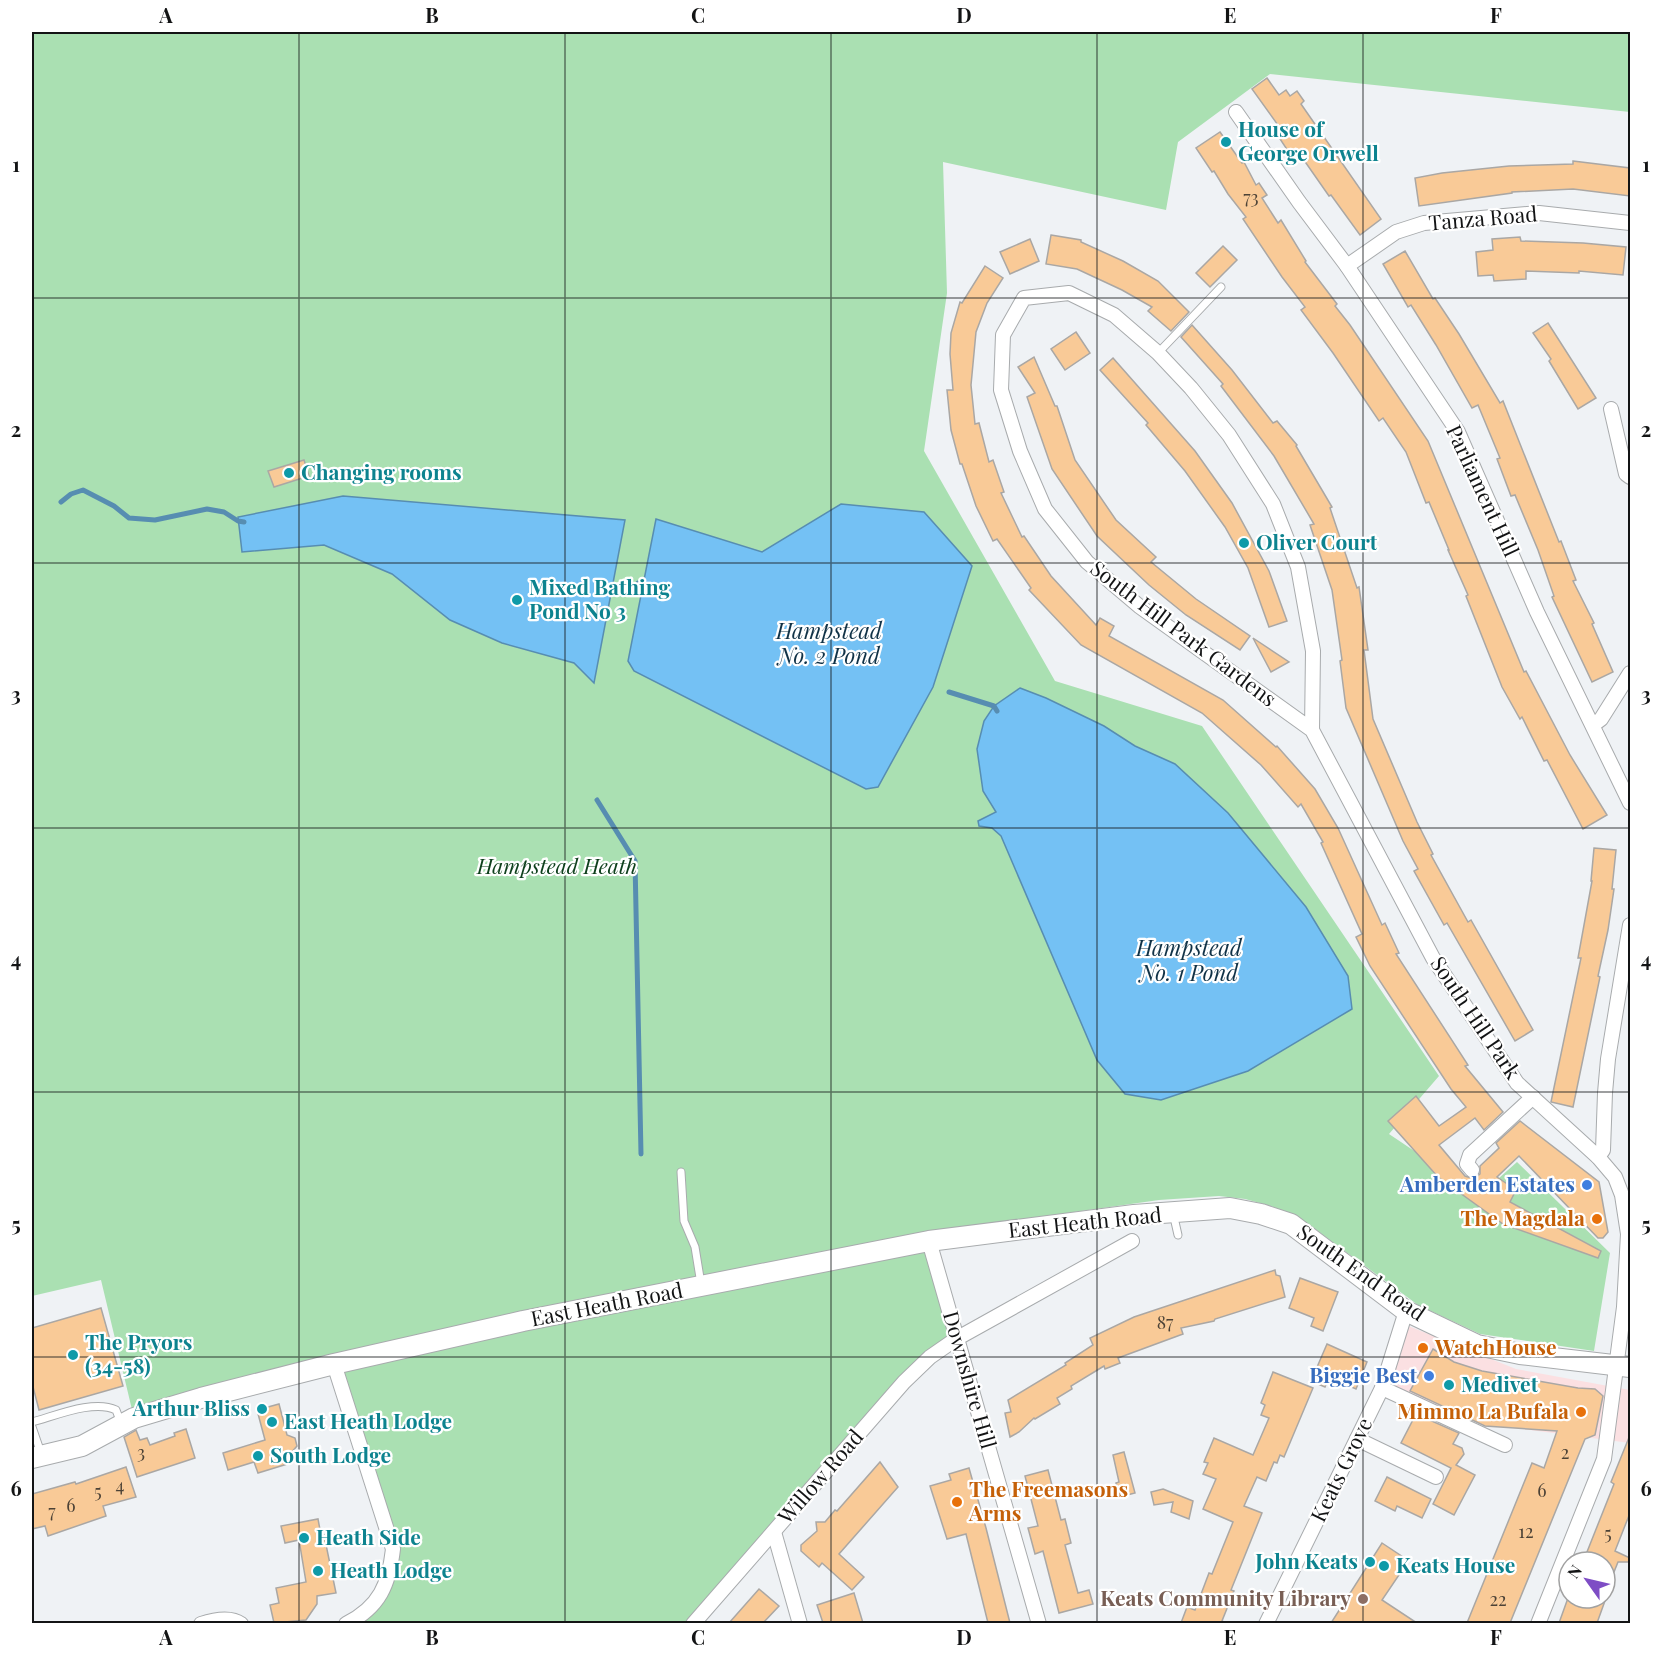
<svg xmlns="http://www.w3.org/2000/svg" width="1662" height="1655" font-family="'Playfair Display',serif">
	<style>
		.commercial { fill: #fbe0e2 }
		.green { fill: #aae0b2 }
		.water { fill: #74c1f4; stroke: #578db1; stroke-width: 1.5 }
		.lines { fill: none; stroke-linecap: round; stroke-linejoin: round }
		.stream { stroke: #578db1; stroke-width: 5 }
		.building { fill: #f9ca97; stroke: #aaa7a4; stroke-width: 1.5 }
		.lane-casing { stroke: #a8abad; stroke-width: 9 }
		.street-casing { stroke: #a8abad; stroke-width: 16 }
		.secondary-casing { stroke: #a8abad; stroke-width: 22 }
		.lane { stroke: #fff; stroke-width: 7 }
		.street { stroke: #fff; stroke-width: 14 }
		.secondary { stroke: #fff; stroke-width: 20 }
		.rail { stroke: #8b8e90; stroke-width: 4.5; stroke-dasharray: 10 10; stroke-linecap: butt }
		.grid { fill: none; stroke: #131415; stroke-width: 1.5; stroke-opacity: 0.55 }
		.culture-dot { fill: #0f9aa8; stroke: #fff; stroke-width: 2 }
		.shop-dot { fill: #3f7fe0; stroke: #fff; stroke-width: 2 }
		.food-dot { fill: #e8710a; stroke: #fff; stroke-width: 2 }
		.education-dot { fill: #8d6e63; stroke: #fff; stroke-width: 2 }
		.labels { text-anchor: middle; stroke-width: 4.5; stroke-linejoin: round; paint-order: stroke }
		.number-label { font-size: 18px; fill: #4c4236 }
		.culture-label { font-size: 21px; font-weight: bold; fill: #0d838f; stroke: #fff; text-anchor: start }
		.street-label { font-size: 21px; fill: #131415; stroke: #fff }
		.park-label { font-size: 21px; font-style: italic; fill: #0e401c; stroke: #fff }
		.shop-label { font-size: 21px; font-weight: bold; fill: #366cbe; stroke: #fff; text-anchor: end }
		.food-label { font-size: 21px; font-weight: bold; fill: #c56008; stroke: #fff; text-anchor: end }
		.education-label { font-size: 21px; font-weight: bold; fill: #785e54; stroke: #fff; text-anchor: end }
		.water-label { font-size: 22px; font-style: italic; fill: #103247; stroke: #fff }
		.neatline { fill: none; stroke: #131415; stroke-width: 2 }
		.grid-label { font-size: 20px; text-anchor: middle; font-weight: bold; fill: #131415 }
	</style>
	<rect width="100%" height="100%" fill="#eff2f5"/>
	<!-- commercial -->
	<polygon class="commercial" points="1406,1325 1516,1369 1630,1390 1630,1443 1483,1424 1379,1382"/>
	<!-- green -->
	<polygon class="green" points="32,32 1630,32 1630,112 1270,74 1178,142 1166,210 943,162 947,293 924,451 1055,681 1202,726 1439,1076 1389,1134 1480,1195 1517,1162 1610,1253 1594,1351 1480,1334 1418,1305 1300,1218 1271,1206 1245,1199 1219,1196 1159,1200 934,1232 956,1339 930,1357 693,1623 362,1623 365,1611 382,1593 393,1549 334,1364 134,1418 101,1280 32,1296"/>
	<!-- water -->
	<g class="water">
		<polygon points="343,496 625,520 594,683 574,663 502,643 450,620 392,574 324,545 242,552 238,517"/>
		<polygon points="841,504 924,512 972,566 933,687 878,787 866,789 634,671 628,661 656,519 762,552"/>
		<polygon points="1020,688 1046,698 1104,726 1135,746 1175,764 1228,813 1306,907 1348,976 1352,1009 1248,1071 1161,1100 1125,1094 1097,1060 1001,836 992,828 979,826 978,821 996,812 983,791 977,749 984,721 994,706"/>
	</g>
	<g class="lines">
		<!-- stream -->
		<g class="stream">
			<polyline points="61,502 71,494 83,490 114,506 129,518 155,520 207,509 224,512 238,521 244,522"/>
			<polyline points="638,583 651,586"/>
			<polyline points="949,692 994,706 997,711"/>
			<polyline points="597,800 635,861 641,1154"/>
		</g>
	</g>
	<!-- building -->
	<g class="building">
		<polygon points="1267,78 1279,95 1286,90 1290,96 1297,91 1304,101 1301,104 1381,219 1360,235 1331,195 1329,196 1299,153 1292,157 1278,136 1283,132 1252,89"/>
		<polygon points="1220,132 1242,163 1244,162 1256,185 1259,183 1267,195 1262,198 1278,223 1281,220 1306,261 1305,262 1337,304 1335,306 1350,325 1428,441 1524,672 1526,671 1570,755 1607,815 1583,829 1547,760 1544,761 1522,717 1520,719 1502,687 1466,596 1468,595 1448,550 1449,550 1429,502 1426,503 1406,452 1383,418 1379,421 1333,353 1301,310 1305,307 1282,277 1243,219 1246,217 1228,194 1214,171 1212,172 1196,148"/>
		<polygon points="1573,161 1630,168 1630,196 1573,189 1512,192 1512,193 1419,206 1415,178 1442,173 1509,166 1573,164"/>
		<polygon points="1051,235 1081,240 1081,242 1123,261 1158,281 1189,312 1171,331 1148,311 1152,307 1122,290 1077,269 1046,264"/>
		<polygon points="1520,237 1521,241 1583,243 1626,247 1623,275 1579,271 1579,273 1526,271 1526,279 1494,281 1493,275 1478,276 1476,252 1493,250 1492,239"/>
		<polygon points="1030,239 1039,261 1010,274 1000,252"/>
		<polygon points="1223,246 1237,260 1210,287 1196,273"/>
		<polygon points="1405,251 1433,299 1435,298 1459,334 1500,403 1503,401 1559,542 1561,541 1576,580 1573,581 1594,623 1592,624 1613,672 1592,682 1552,597 1554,596 1538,550 1515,495 1511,496 1497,459 1500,458 1478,405 1472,408 1436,345 1411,305 1408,307 1383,264"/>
		<polygon points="985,266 1003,278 987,303 976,332 971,385 975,424 979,423 989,462 993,460 1004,492 1001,493 1022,537 1024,536 1051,576 1096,625 1100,618 1114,626 1109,636 1223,700 1276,747 1277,746 1315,789 1338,828 1382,925 1385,923 1399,953 1396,954 1468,1065 1465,1066 1503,1112 1484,1130 1475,1118 1439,1145 1465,1176 1474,1179 1480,1174 1480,1166 1499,1148 1496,1143 1520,1121 1599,1182 1608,1232 1603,1238 1598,1238 1519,1156 1497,1177 1516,1190 1510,1202 1601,1251 1598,1258 1503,1224 1438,1177 1388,1121 1416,1096 1439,1126 1466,1107 1451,1089 1370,966 1356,937 1362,934 1321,843 1323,842 1301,804 1298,807 1261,765 1202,713 1081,645 1029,590 1031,588 997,539 993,541 976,506 962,464 960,464 951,430 947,390 953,390 950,354 951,333 960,302 962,303"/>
		<polygon points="1548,323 1596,398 1578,409 1549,361 1551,359 1533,333"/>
		<polygon points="1192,325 1232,370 1273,423 1277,421 1297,445 1296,446 1332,507 1330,508 1357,588 1359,587 1368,650 1364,650 1373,719 1417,822 1433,854 1431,855 1468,922 1471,920 1533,1030 1515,1041 1447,923 1444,925 1414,871 1418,869 1403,841 1346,708 1340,661 1342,660 1332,590 1310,525 1314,524 1274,456 1221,386 1223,384 1181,337"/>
		<polygon points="1076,332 1090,353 1065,370 1051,349"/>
		<polygon points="1034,357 1055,406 1057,406 1075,460 1116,520 1156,557 1151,562 1196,599 1250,636 1240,650 1186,615 1149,585 1097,536 1052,469 1027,397 1035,393 1018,367"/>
		<polygon points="1113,358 1195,451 1232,503 1269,571 1287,621 1269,627 1248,568 1225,527 1185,471 1146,425 1148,423 1100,370"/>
		<polygon points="304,460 309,476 274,487 268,471"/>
		<polygon points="1253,638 1289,662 1271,672"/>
		<polygon points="1594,848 1616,850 1612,889 1614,889 1608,930 1598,976 1600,977 1573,1107 1551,1102 1581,958 1578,958 1592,881 1591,881"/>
		<polygon points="1275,1270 1276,1275 1280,1276 1285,1297 1215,1319 1214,1321 1181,1328 1183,1334 1118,1358 1120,1363 1105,1369 1104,1366 1071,1386 1072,1389 1057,1398 1060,1404 1035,1419 1034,1418 1019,1432 1010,1437 1005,1413 1011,1412 1008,1400 1066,1365 1065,1363 1093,1345 1090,1338 1134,1317"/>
		<polygon points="1300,1278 1338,1292 1323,1331 1311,1326 1314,1318 1289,1308"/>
		<polygon points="101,1308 123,1386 39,1410 32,1383 32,1328"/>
		<polygon points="1327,1344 1367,1362 1356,1389 1329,1377 1325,1387 1311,1381"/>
		<polygon points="1433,1349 1454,1362 1482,1371 1578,1388 1595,1389 1603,1396 1595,1435 1585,1439 1510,1623 1467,1623 1532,1463 1544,1468 1557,1431 1485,1426 1410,1391"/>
		<polygon points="1273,1372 1313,1388 1284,1457 1280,1455 1277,1463 1274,1462 1266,1481 1257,1477 1244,1506 1262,1513 1231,1590 1234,1591 1222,1621 1226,1623 1181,1623 1187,1607 1195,1610 1209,1573 1212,1574 1233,1522 1203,1509 1216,1479 1203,1474 1208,1463 1204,1462 1214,1438 1253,1455 1269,1418 1261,1415 1265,1405 1261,1403"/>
		<polygon points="279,1404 287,1435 295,1438 297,1446 291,1453 294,1462 258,1473 254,1462 228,1470 223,1453 265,1440 257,1410"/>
		<polygon points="1416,1414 1459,1433 1453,1444 1462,1448 1464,1454 1456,1465 1475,1475 1454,1515 1433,1504 1451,1468 1401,1443"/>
		<polygon points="186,1429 195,1458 137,1477 124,1437 136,1430 140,1440 147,1438 150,1445 175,1436 174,1433"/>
		<polygon points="1630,1435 1630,1513 1615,1551 1630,1558 1630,1562 1618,1562 1606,1592 1605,1562 1583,1562 1614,1484 1611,1482"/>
		<polygon points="1124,1452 1135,1493 1119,1497 1116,1483 1119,1482 1113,1455"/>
		<polygon points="880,1462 898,1487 839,1554 864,1577 852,1590 822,1563 819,1567 801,1551 801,1545 817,1531 816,1522 825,1522 835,1510 837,1511"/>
		<polygon points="126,1467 136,1497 103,1506 106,1516 48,1536 45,1526 32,1529 32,1494 75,1482 76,1484"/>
		<polygon points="969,1468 986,1528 1010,1623 988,1623 966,1534 947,1539 930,1486 951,1480 949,1474"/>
		<polygon points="1048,1470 1061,1520 1065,1519 1071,1543 1065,1545 1078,1593 1089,1590 1093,1604 1059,1613 1043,1551 1035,1554 1028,1528 1038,1526 1025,1476"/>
		<polygon points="1387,1477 1431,1499 1422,1518 1397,1506 1395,1511 1375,1501"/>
		<polygon points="1163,1489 1193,1501 1189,1519 1171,1512 1173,1502 1154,1505 1151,1492"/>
		<polygon points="318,1519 321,1535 324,1535 336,1593 317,1596 317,1604 306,1620 274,1623 270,1605 279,1603 276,1588 306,1582 299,1540 285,1543 281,1526"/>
		<polygon points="1382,1543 1406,1559 1398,1570 1401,1572 1382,1600 1417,1623 1331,1623"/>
		<polygon points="759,1589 779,1606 763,1623 729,1623"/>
		<polygon points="854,1593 863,1623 823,1623 817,1605"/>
		<polygon points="1568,1598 1606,1598 1597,1623 1559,1623"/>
	</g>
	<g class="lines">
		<defs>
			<g id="lane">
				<polyline points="1158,353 1221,287"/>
				<polyline points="681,1172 684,1221 695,1247 701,1284"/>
				<polyline points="1173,1213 1178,1235"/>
				<path d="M32 1422C55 1416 94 1399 116 1410L121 1423"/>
				<polyline points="32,1427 41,1453"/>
			</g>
			<g id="street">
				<polyline points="1236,112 1299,202 1347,266 1458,432 1537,612 1630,803"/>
				<polyline points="1347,266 1396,232 1424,223 1539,213 1630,223"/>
				<polyline points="1611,409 1626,474 1630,477"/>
				<polyline points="1593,725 1601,719 1630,673"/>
				<polyline points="1312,730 1313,651 1298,567 1273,504 1229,435 1191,388 1158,353 1114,315 1069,293 1024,298 1003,335 1001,390 1020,451 1045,509 1087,562 1139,606 1312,730 1433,958 1517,1083 1598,1157 1615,1177 1622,1195 1628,1234 1624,1307 1604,1459 1538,1624"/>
				<polyline points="1598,1157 1603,1150 1605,1093 1608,1059 1630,925"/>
				<polyline points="1472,1170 1467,1164 1470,1155 1533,1097"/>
				<polyline points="929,1241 1039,1624"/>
				<path d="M334 1364 393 1549C389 1584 380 1607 346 1624"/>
				<polyline points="1382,1388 1505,1445"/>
				<polyline points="1357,1439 1436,1477"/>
				<polyline points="774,1532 800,1624"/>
				<path d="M201 1624C213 1620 230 1616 241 1624"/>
				<polyline points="693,1624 904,1382 930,1357 956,1339 1132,1241"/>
				<polyline points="1266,1624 1382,1388 1406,1311"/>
			</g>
			<polyline id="secondary" points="32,1458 82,1446 134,1418 201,1398 334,1364 523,1321 929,1241 1134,1215 1230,1208 1261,1214 1291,1224 1406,1311 1477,1345 1520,1354 1630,1367"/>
		</defs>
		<!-- lane casing -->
		<use href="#lane" class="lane-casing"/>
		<!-- street casing -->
		<use href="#street" class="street-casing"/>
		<!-- secondary casing -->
		<use href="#secondary" class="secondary-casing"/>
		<!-- lane -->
		<use href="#lane" class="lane"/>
		<!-- street -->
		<use href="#street" class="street"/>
		<!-- secondary -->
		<use href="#secondary" class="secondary"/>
		<!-- rail -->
		<polyline class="rail" points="1630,1624 1630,1623"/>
	</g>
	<!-- grid -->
	<path class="grid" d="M299 32V1624M565 32V1624M831 32V1624M1097 32V1624M1363 32V1624M32 298H1630M32 563H1630M32 828H1630M32 1092H1630M32 1357H1630"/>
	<!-- markers -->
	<g class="culture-dot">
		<circle cx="1226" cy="142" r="6"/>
		<circle cx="289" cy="473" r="6"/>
		<circle cx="1244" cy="543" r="6"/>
		<circle cx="517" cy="600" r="6"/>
		<circle cx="73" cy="1355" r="6"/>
		<circle cx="1449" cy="1385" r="6"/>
		<circle cx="262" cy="1409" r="6"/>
		<circle cx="272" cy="1422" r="6"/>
		<circle cx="258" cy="1456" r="6"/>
		<circle cx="304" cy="1538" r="6"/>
		<circle cx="1370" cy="1562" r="6"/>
		<circle cx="1384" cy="1566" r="6"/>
		<circle cx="318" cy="1571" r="6"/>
	</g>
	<g class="shop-dot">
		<circle cx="1587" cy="1185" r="6"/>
		<circle cx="1429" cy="1376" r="6"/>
	</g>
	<g class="food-dot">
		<circle cx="1597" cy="1219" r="6"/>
		<circle cx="1423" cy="1348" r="6"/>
		<circle cx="1581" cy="1412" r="6"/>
		<circle cx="957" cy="1502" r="6"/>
	</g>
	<circle class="education-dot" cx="1363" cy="1599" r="6"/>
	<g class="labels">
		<!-- number labels -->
		<g class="number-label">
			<text x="1251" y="204">73</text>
			<text x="1165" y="1329">87</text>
			<text x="141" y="1459">3</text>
			<text x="1565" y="1459">2</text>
			<text x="120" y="1492">4</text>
			<text x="1542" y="1497">6</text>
			<text x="98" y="1498">5</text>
			<text x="71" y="1512">6</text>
			<text x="52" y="1518">7</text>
			<text x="1526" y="1538">12</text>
			<text x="1608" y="1540">5</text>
			<text x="1498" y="1606">22</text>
		</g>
		<!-- culture labels -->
		<g class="culture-label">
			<text x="1238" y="137">House of<tspan x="1238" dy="24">George Orwell</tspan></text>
			<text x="301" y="480">Changing rooms</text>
			<text x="1256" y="550">Oliver Court</text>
			<text x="529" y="595">Mixed Bathing<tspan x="529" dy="24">Pond No 3</tspan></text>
			<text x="85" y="1350">The Pryors<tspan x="85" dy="24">(34-58)</tspan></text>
			<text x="1461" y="1392">Medivet</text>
			<text x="250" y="1416" text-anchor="end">Arthur Bliss</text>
			<text x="284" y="1429">East Heath Lodge</text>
			<text x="270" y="1463">South Lodge</text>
			<text x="316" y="1545">Heath Side</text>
			<text x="1358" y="1569" text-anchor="end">John Keats</text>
			<text x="1396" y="1573">Keats House</text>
			<text x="330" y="1578">Heath Lodge</text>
		</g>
		<!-- street labels -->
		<g class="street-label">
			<text transform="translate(1483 219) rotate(-5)" y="7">Tanza Road</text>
			<text transform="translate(1482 491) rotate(65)" y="7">Parliament Hill</text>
			<text transform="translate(1183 634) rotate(37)" y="7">South Hill Park Gardens</text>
			<text transform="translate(1475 1018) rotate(56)" y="7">South Hill Park</text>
			<text transform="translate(1085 1223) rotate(-6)" y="7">East Heath Road</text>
			<text transform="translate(1361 1273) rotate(35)" y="7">South End Road</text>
			<text transform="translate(607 1305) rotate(-11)" y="7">East Heath Road</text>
			<text transform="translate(969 1380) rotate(74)" y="7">Downshire Hill</text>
			<text transform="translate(1342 1470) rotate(-64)" y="7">Keats Grove</text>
			<text transform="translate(821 1477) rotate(-49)" y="7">Willow Road</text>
		</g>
		<!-- park labels -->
		<g class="park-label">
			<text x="557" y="874">Hampstead Heath</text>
		</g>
		<!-- shop labels -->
		<g class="shop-label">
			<text x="1575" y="1192">Amberden Estates</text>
			<text x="1417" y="1383">Biggie Best</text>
		</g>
		<!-- food labels -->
		<g class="food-label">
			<text x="1585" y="1226">The Magdala</text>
			<text x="1435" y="1355" text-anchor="start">WatchHouse</text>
			<text x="1569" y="1419">Mimmo La Bufala</text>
			<text x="969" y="1497" text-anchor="start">The Freemasons<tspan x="969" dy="24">Arms</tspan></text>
		</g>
		<!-- education labels -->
		<g class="education-label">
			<text x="1351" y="1606">Keats Community Library</text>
		</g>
		<!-- water labels -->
		<g class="water-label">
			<text x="829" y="639">Hampstead<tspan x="829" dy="25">No. 2 Pond</tspan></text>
			<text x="1189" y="956">Hampstead<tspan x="1189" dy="25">No. 1 Pond</tspan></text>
		</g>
	</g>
	<!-- border -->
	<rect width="1662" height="1655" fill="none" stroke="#ffffff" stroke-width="66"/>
	<!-- north arrow -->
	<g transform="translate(1587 1580) rotate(304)"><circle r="28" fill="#ffffff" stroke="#a1a1a1" stroke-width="1.5"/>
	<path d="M0-4.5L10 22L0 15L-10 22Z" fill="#7e4dc5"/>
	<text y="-9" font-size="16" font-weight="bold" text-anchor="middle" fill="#131415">N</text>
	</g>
	<rect x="33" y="33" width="1596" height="1589" class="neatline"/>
	<g class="grid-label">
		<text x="166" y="23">A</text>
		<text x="432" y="23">B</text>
		<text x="698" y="23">C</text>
		<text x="964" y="23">D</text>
		<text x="1230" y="23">E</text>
		<text x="1496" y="23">F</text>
		<text x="16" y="172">1</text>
		<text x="1646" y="172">1</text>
		<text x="16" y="437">2</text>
		<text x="1646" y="437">2</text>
		<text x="16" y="702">3</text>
		<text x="1646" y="702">3</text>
		<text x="16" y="967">4</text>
		<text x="1646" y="967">4</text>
		<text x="16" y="1232">5</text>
		<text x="1646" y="1232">5</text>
		<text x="16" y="1496">6</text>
		<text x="1646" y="1496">6</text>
		<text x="166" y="1645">A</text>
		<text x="432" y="1645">B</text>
		<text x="698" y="1645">C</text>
		<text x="964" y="1645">D</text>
		<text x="1230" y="1645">E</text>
		<text x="1496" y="1645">F</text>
	</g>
</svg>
